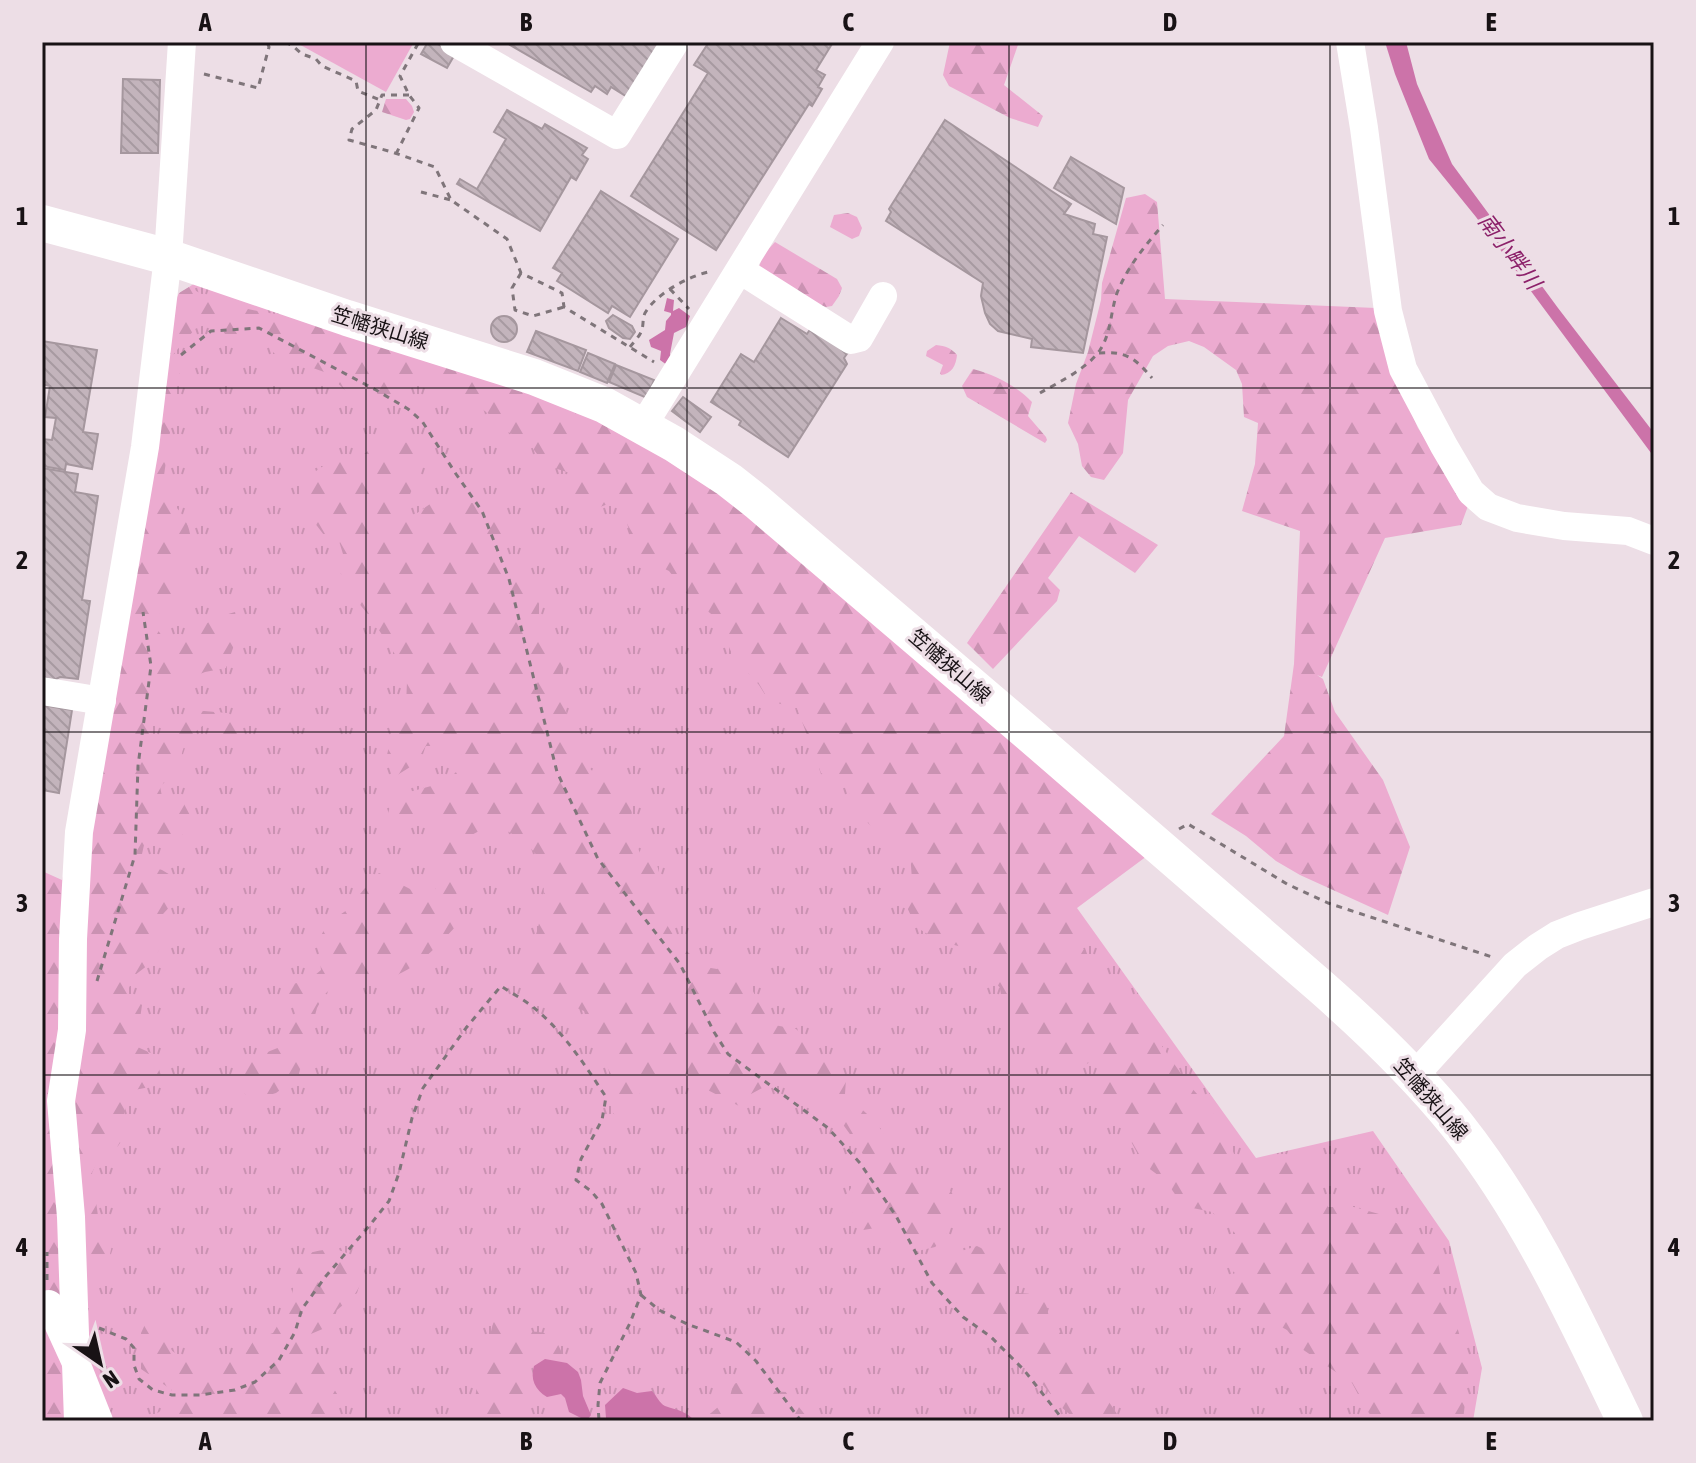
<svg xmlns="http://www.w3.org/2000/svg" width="1696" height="1463" font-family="'Asap Condensed','Noto Sans JP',sans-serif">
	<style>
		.grass { fill: url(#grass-tufts) }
		.forest { fill: url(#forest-firs) }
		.green { fill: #ecabd0 }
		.water { fill: #cc73a9 }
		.building { fill: url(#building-back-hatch); stroke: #a5979e; stroke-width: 2 }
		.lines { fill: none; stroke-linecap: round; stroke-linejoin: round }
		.path { stroke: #7f757a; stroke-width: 3; stroke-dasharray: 6 6; stroke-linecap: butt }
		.minor { stroke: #fff; stroke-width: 28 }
		.major { stroke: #fff; stroke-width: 36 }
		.grid { fill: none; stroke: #181215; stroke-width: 2; stroke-opacity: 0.55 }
		.labels { text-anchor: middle; stroke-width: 6; stroke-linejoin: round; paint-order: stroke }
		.street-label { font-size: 20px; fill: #181215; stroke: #eddee6 }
		.water-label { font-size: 22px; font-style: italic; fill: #8c216a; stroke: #eddee6 }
		.neatline { fill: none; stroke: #181215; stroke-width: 3 }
		.grid-label { font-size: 26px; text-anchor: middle; font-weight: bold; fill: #181215 }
	</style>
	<defs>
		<pattern id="grass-tufts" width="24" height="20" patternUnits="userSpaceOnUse" patternTransform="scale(2)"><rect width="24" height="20" fill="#ecabd0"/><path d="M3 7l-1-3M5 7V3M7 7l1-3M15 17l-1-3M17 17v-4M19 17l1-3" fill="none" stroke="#ca92b2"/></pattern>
		<pattern id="forest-firs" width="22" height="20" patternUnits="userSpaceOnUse" patternTransform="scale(2)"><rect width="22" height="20" fill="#ecabd0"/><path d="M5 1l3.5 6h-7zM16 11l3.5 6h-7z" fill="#ca92b2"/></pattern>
		<pattern id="building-back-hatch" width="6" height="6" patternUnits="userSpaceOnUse" patternTransform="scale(2)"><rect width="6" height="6" fill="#c3b4bc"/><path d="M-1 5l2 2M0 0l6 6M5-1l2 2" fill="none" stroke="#a79aa1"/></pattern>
	</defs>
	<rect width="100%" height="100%" fill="#eddee6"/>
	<!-- grass -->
	<polygon class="grass" points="195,283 437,358 637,434 1147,856 1077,908 1256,1158 1373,1131 1449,1241 1482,1368 1473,1421 88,1421 82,947 180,293"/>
	<!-- forest -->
	<g class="forest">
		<polygon points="950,42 1019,42 1004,85 1043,116 1038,127 1010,118 949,86 943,75"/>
		<polygon points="386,99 406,99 412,106 414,112 410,119 406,120 382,112"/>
		<polygon points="1145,194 1157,202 1165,299 1376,308 1393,371 1418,428 1468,506 1461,525 1385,538 1322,677 1317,675 1323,679 1335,712 1383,780 1410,847 1388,915 1300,875 1276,861 1246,836 1211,814 1284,736 1294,664 1300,531 1242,511 1255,464 1258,423 1244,417 1242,384 1236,370 1204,347 1189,341 1168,346 1153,356 1128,400 1123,453 1104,480 1091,477 1082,466 1078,444 1068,423 1076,384 1088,352 1101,300 1102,283 1126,198"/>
		<polygon points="848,213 857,217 862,228 859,236 852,239 830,227 834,215"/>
		<polygon points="775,242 837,279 842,288 839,296 832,306 826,307 818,305 759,267 763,255"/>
		<path d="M189 287 216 302 262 312 304 318 513 387 612 429 680 469 709 480 1141 851 1114 873 1071 900 1074 931 1084 950 1137 1020 1153 1033 1188 1084 1208 1106 1227 1135 1234 1154 1261 1167 1302 1155 1314 1157 1313 1174 1328 1207H1354L1379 1214 1408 1229 1437 1258 1443 1290 1458 1330 1469 1366 1463 1421H1375L1366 1409 1352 1383 1302 1349 1287 1330 1239 1304 1212 1300 1218 1281 1235 1273 1223 1263V1247L1236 1234 1212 1212 1183 1206 1166 1181 1143 1164 1119 1119 1097 1103 1105 1080 1092 1061 1074 1071 1029 1037 1006 1030 1000 988 984 967 962 947 939 941 916 927 906 905 912 880 910 852 875 830 858 813 847 789 821 773 797 708 769 701 759 685 733 656 716 618 687 594 669 571 636 555 627 523V512L613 502 595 509 575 501 570 482 573 474 545 465 529 443 506 431 501 423 482 409 469 400 427 381 411 382 384 403 363 402 348 393 327 373 313 368 284 363 273 352 267 341 254 335 227 336 213 321 195 329 171 357 180 375 175 396 162 490C185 518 192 521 192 559L164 566 172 579 187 584 194 595 181 603 165 608 155 619 157 629 167 643 186 636 215 618 235 612 239 631 226 668 205 672 187 679 174 698 153 704 150 727 154 739 171 734 187 712 204 711 227 713 239 732 234 741 215 732 205 724C187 738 180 746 181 770L160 786 163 802 184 804 193 821 185 834 172 835 144 845 140 863 162 870 177 879 175 901 163 914 159 950 148 965 135 975 127 992 142 1005 138 1033 131 1044 155 1055 161 1076 155 1086 129 1091 124 1115 129 1130 118 1146 98 1159 92 1173 99 1223 112 1245 110 1254 97 1260 88 1284 77 1295C79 1324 86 1405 116 1417 124 1421 132 1414 140 1414 145 1414 149 1415 153 1416L171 1404 172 1390 141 1369V1333L149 1316 162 1315C163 1323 162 1334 165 1341 178 1369 219 1359 243 1358L254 1340 273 1333 290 1305 296 1274 305 1254C331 1247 346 1246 365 1268L357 1293 337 1310 332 1325 299 1339 306 1354 329 1357 331 1384 342 1402 331 1414 308 1421H42V871L62 880 69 853 173 305 179 293Z"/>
		<path d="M936 345C946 346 951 348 957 355 956 365 952 374 941 375L940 373 943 365 926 356 927 351Z"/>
		<path d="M973 369C996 375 1016 386 1032 402L1028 416 1046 437 1047 440 1045 443 967 397 962 386Z"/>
		<path d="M386 441 414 443 425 461 406 503 410 518 430 504 449 509 470 503H483L493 518 505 527 503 550 512 565 526 575 539 602V628L564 659 561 693 566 709 568 730 591 770 621 785 634 794C630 818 630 831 640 853L656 861 660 876 659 894 668 911 667 925 678 943 692 956 699 966 717 969 727 964 743 968C751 989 760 1007 774 1025L796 1029 809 1041 829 1065 846 1079 845 1094 877 1123 886 1139 891 1161 923 1180 944 1182 954 1196 953 1220 945 1238 935 1247 905 1254 891 1243 888 1226 863 1230 853 1213 848 1193 854 1183 862 1178 867 1164 860 1148 823 1097 802 1080 788 1077 768 1085 751 1094 741 1107 690 1081 651 1077 620 1122 611 1110V1080L605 1056 594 1044 584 1011C556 999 541 986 520 965 524 958 530 951 533 943 541 925 550 874 538 857 527 841 510 833 494 823L466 838 457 878 456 926C433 951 413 973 379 981 367 983 353 979 341 979L324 995 317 1008 298 1077 276 1093 253 1100 232 1084 235 1070 265 1053 285 1045 297 1008 280 1000 286 985 308 981 321 970 318 941 328 923 347 910 365 888 379 873 412 890H435L437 876 429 860 442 830 435 817 414 818 405 830 386 821 391 803 409 792 446 782 456 772 462 755 446 746H426L415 764 394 777 386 759 393 730 391 719 406 705 407 682 400 662 371 618 357 601 353 585 337 570 343 554 339 541 324 535 314 522 299 496C300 492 301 487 304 484 314 468 343 452 361 457L372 447Z"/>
		<polygon points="1071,492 1158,545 1135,573 1079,536 1048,578 1060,590 1057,601 993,669 967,643"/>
		<path d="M977 1246 995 1255 1018 1293 1033 1294 1046 1301C1048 1319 1052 1327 1067 1337L1070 1358H1090L1099 1372 1100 1389 1122 1421 1076 1420 1059 1405 1012 1346 981 1319 962 1309 934 1275 936 1259Z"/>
		<path d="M495 1314 516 1315 526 1332C554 1330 556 1339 566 1362L543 1356 532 1363 530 1380 533 1390 525 1402 511 1409 503 1421H459L475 1399 480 1364 490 1336Z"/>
		<path d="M747 1380C760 1389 772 1392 787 1392L810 1421 780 1420 705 1421V1418L730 1397 733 1384Z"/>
	</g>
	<!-- green -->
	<polygon class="green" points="295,42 414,42 386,92"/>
	<!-- water -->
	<g class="water">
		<polygon points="1385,42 1406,42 1417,84 1452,164 1558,308 1654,433 1654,457 1476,217 1429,159 1395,74"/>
		<polygon points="667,298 674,300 673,311 679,308 690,316 686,327 674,333 670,354 672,359 667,365 660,360 661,351 651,347 649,340 665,330 666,321 671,315 671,313 664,311"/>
		<path d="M545 1359 567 1363 578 1372 581 1380 583 1396 591 1415 588 1419 581 1418 569 1412 565 1398 561 1394 547 1397C535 1390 530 1379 534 1366Z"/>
		<path d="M623 1388 637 1393 652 1391C657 1396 659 1403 665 1406 677 1410 686 1411 695 1421H618L606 1418 605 1405Z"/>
	</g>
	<!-- building -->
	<g class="building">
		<polygon points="428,42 434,42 455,54 447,68 421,54"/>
		<polygon points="505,42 661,42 629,98 611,87 607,94 595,86 591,92"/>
		<polygon points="709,42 828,42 832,44 816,70 825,75 818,87 822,89 812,106 809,104 716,250 631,196 708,73 694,65"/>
		<polygon points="123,79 160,80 158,153 121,153"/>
		<polygon points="507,110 542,129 545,124 587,148 582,155 588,159 576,180 571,177 540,231 457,184 460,179 477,189 506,139 494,132"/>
		<polygon points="945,120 1071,204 1064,214 1095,224 1093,234 1107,237 1083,353 1031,347 1032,339 998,331 990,324 985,313 981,296 983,283 886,221 891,212 889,209"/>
		<polygon points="1071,157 1124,188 1116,224 1054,188"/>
		<polygon points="601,191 678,239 630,317 612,306 608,313 557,281 562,273 553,268"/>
		<polygon points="613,315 632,326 635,332 630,339 623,338 609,328 606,321"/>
		<circle cx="504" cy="329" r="13"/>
		<polygon points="781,318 807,334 813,325 851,348 844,358 847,364 788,457 739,425 741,421 711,402 741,354 754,362"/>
		<polygon points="536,331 586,350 578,371 527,352"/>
		<polygon points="42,341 97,350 83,432 98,434 92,469 66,464 65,470 42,466 42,439 52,440 56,418 45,417 50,386 42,384"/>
		<polygon points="588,353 615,364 607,383 580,372"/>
		<polygon points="616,365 654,380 647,398 609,382"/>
		<polygon points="683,397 711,417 700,432 672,411"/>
		<polygon points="42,468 78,474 75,492 98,496 82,600 90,601 78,679 60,677 52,681 42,676"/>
		<polygon points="42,705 72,710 59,793 42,790"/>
	</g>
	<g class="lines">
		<!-- path -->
		<g class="path">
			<polyline points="285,42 293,46 302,54 316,59 322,66 356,81 358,91 380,100"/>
			<polyline points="204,74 258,88 269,47 267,42"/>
			<polyline points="409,95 382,95 376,110 352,129 349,140 392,152 435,167 451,200 507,239 521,273 562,293 564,307 654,362"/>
			<polyline points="396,154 419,108 409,95 400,76 419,42"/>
			<polyline points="421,192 451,200"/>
			<polyline points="521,273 512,288 515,310 533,316 564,307"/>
			<polyline points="670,289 689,309"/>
			<path d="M630 347C633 343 639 337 641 332 644 326 642 320 645 313 656 294 687 277 708 272"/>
			<path d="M1099 353C1126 351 1135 358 1152 378"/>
			<polyline points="181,355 211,331 259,328 376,390 408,409 422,421 456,474 482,511 509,579 557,772 598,859 680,964 714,1032 728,1054 828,1128 860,1163 896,1216 932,1283 963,1317 991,1337 1024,1370 1064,1421"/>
			<path d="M1040 393C1059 382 1087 369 1100 350 1113 330 1110 306 1120 286 1130 264 1147 243 1163 225"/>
			<polyline points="1179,829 1188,824 1287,884 1328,903 1492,957"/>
			<polyline points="97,981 135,855 138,766 151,666 143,612"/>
			<polyline points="47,1280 47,1252"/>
			<polyline points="641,1295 659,1310 687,1324 736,1342 756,1361 801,1421"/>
			<path d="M99 1328 126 1339 134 1348V1365L139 1379 153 1390 172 1395H200L235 1390 255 1382 279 1360 295 1332 302 1309 326 1276 370 1225 389 1201 399 1173 412 1118 423 1088 466 1028 501 986C511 993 523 999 533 1007 563 1031 585 1065 606 1097L602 1120 581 1159 576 1180 591 1191 602 1204 636 1273 641 1295 630 1323 600 1383 598 1405 599 1421"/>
		</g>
		<!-- minor -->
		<g class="minor">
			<polyline points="454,42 617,135 675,42"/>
			<polyline points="1350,42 1364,128 1388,311 1403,369 1444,446 1471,492 1488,507 1517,518 1564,526 1628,531 1654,541"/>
			<polyline points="740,270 851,340 859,338 883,296"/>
			<polyline points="643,426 880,42"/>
			<polyline points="42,691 102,701"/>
			<polyline points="1414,1076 1515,965 1538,947 1557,935 1580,926 1654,902"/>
			<polyline points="49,1304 76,1363 99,1421"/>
			<polyline points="78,1421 71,1217 61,1101 72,1030 73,939 79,832 145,447 168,257 182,42"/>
		</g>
		<!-- major -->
		<path class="major" d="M42 223 168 257 347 318 534 377 604 405 674 444 729 480 757 502 1029 734 1320 986C1369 1029 1416 1074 1457 1125 1529 1216 1575 1318 1625 1421"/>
	</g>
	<!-- grid -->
	<path class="grid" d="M366 42V1421M687 42V1421M1009 42V1421M1330 42V1421M42 388H1654M42 732H1654M42 1075H1654"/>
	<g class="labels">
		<!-- street labels -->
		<g class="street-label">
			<text transform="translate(380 328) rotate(17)" y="7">笠幡狭山線</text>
			<text transform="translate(950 666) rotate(41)" y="7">笠幡狭山線</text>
			<text transform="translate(1431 1099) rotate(49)" y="7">笠幡狭山線</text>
		</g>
		<!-- water labels -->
		<g class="water-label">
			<text transform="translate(1510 251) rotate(53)" y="8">南小畔川</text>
		</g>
	</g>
	<!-- border -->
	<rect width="1696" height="1463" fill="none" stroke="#eddee6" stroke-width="88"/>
	<!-- north arrow -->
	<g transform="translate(100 1363) rotate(146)" stroke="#eddee6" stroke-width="6" paint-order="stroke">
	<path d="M0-6L14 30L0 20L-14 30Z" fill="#181215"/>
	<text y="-12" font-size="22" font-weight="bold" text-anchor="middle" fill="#181215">N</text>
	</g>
	<rect x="44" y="44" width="1608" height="1375" class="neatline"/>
	<g class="grid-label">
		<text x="205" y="31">A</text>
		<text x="526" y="31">B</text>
		<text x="848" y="31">C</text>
		<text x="1170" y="31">D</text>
		<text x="1491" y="31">E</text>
		<text x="22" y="225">1</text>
		<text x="1674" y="225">1</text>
		<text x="22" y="569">2</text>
		<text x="1674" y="569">2</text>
		<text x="22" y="912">3</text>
		<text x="1674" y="912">3</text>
		<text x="22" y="1256">4</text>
		<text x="1674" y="1256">4</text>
		<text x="205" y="1450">A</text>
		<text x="526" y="1450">B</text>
		<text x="848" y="1450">C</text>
		<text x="1170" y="1450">D</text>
		<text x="1491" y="1450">E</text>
	</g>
</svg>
